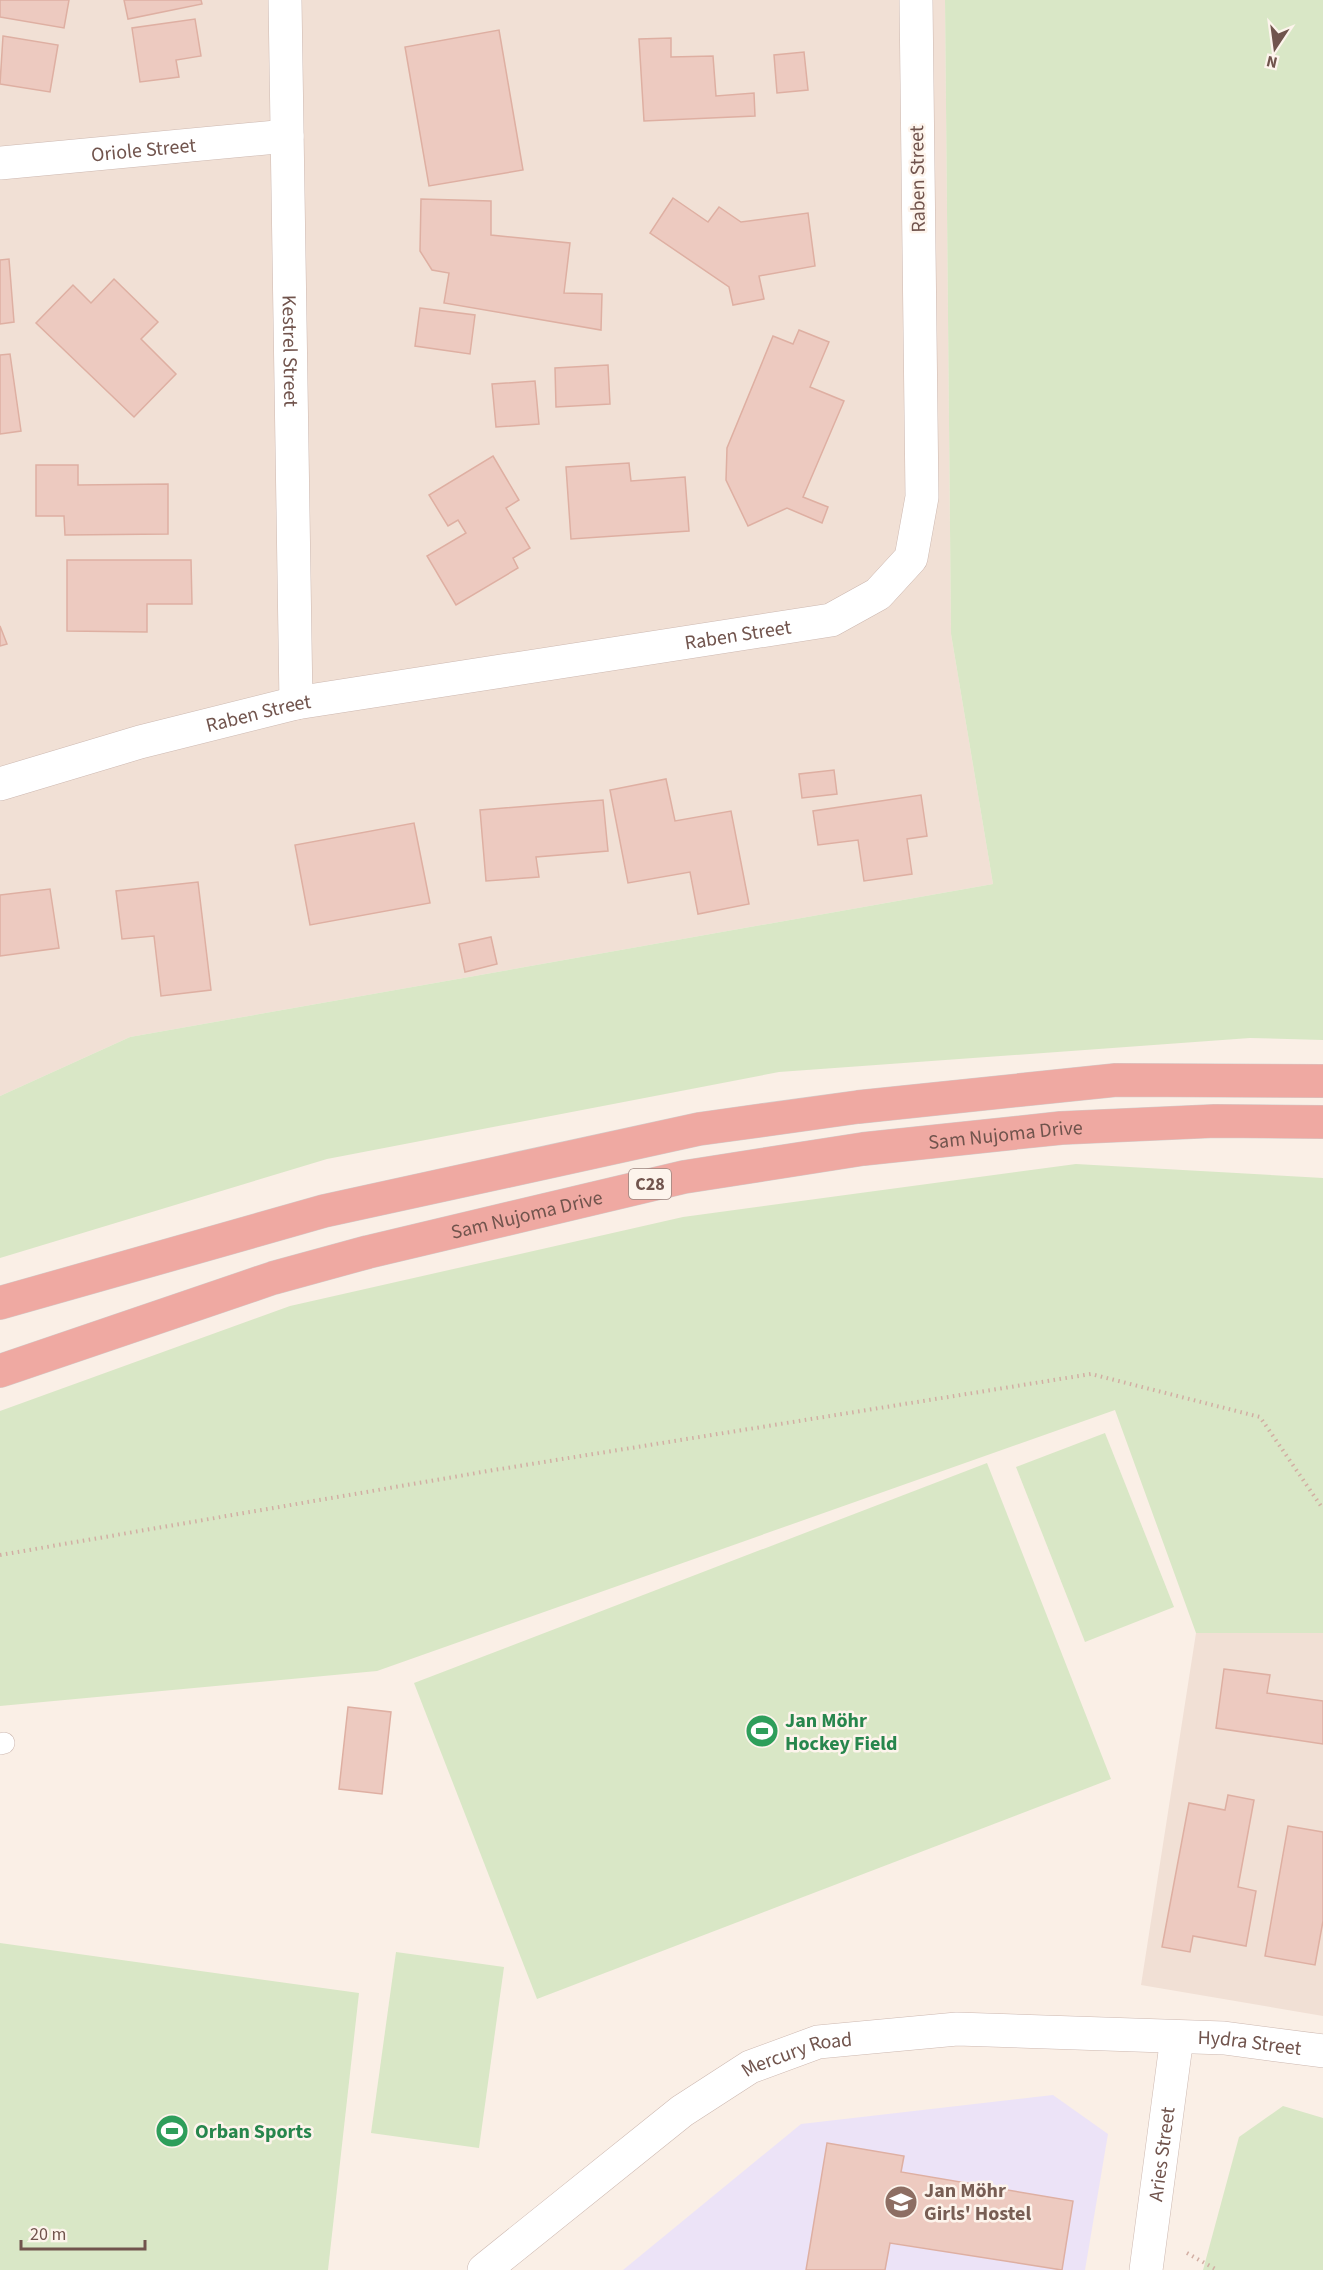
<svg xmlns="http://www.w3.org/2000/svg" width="1323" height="2270" font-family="'Source Sans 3',sans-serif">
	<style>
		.residential { fill: #f1e0d5 }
		.education { fill: #ece3f7 }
		.grass { fill: #d9e7c6 }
		.building { fill: #edcac0; stroke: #deafa2; stroke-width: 1.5 }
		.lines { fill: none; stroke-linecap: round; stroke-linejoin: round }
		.lane-casing { stroke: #cdb8b0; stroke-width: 22 }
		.street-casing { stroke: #cdb8b0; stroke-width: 34 }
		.highway-casing { stroke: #d4ccca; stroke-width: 34 }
		.path { stroke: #d2aea3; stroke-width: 4; stroke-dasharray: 1.5 4.5; stroke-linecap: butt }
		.lane { stroke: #fff; stroke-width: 21 }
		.street { stroke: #fff; stroke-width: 33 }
		.highway { stroke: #efa9a2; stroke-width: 33 }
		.labels { text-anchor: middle; stroke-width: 5; stroke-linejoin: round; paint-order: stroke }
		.shield { fill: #fdf4ec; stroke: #9b847d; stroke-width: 1.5 }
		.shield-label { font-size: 18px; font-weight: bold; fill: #71544d }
		.street-label { font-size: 20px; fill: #71544d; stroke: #fdf4ec }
		.leisure-label { font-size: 20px; font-weight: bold; fill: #27864d; stroke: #fdf4ec; text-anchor: start }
		.education-label { font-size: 20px; font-weight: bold; fill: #785e54; stroke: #fdf4ec; text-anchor: start }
	</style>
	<rect width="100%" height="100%" fill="#faefe6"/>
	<!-- residential -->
	<g class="residential">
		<polygon points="0,0 945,0 951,634 993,884 130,1037 0,1096"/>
		<polygon points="1196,1633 1323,1633 1323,2016 1141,1985"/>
	</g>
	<!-- education -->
	<polygon class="education" points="1053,2095 1108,2134 1085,2270 623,2270 801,2124"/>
	<!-- grass -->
	<g class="grass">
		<polygon points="945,0 1323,0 1323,1040 1250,1038 779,1072 327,1159 0,1258 0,1096 130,1037 993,884 951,634"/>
		<polygon points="1076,1164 1323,1178 1323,1633 1196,1633 1115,1410 377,1671 0,1706 0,1411 290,1306 683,1217"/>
		<polygon points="1105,1433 1174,1607 1085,1642 1016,1467"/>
		<polygon points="987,1463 1111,1779 537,1999 414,1683"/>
		<polygon points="0,1943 359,1993 328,2270 0,2270"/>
		<polygon points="396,1952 504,1967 479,2148 371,2133"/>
		<polygon points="1283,2106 1323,2118 1323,2270 1203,2270 1239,2137"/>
	</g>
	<!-- building -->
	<g class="building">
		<polygon points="0,0 69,0 64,28 0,17"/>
		<polygon points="124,0 201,0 202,4 128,19"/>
		<polygon points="195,19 201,56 176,60 179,77 140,82 132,28"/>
		<polygon points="499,30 523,170 429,186 405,47"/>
		<polygon points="3,36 58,45 50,92 0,84"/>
		<polygon points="671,38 671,57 713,56 716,96 754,93 755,116 644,121 639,39"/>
		<polygon points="804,52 808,90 777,93 774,55"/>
		<polygon points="673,198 708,222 719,207 741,222 808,213 815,266 759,276 764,299 733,305 729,287 650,233"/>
		<polygon points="421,199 491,201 491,235 570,243 564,293 602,294 601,330 444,303 449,273 432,270 420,251"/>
		<polygon points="9,259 14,322 0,324 0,260"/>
		<polygon points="114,279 158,322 141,339 176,374 134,417 36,323 73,285 91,303"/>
		<polygon points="420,308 475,315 470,354 415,346"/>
		<polygon points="799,330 829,342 810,387 844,401 803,497 828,507 822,523 787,508 748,526 726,480 727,448 773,336 793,344"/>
		<polygon points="10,354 21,431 0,434 0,355"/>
		<polygon points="608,365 610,404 556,407 555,368"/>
		<polygon points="535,381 539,424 496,427 492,384"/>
		<polygon points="493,456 519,500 506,508 530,548 513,558 518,568 456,605 427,556 466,533 458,520 448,526 429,495"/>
		<polygon points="629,463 631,481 685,477 689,531 571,539 566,467"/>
		<polygon points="36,465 78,465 78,485 168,484 168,534 65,535 64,516 36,516"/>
		<polygon points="67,560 191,560 192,604 147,604 147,632 67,631"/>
		<polygon points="0,626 7,644 0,646"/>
		<polygon points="834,770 837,794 802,798 799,774"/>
		<polygon points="666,779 675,821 731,811 749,904 698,914 690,872 628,883 610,790"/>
		<polygon points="921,795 927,836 907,839 912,874 864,881 858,840 818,845 813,811"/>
		<polygon points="603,800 608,851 536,857 539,877 486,881 480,810"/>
		<polygon points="414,823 430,903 310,925 295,845"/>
		<polygon points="198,882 211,990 161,996 154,936 122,939 116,891"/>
		<polygon points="50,889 59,948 0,956 0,895"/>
		<polygon points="491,937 497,964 465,972 459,944"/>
		<polygon points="1224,1669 1270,1675 1267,1693 1323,1701 1323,1744 1216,1728"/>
		<polygon points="348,1707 391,1712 382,1794 339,1789"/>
		<polygon points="1228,1795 1254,1800 1238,1887 1256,1891 1246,1946 1193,1936 1190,1952 1162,1947 1189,1803 1225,1810"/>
		<polygon points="1288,1826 1323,1832 1323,1921 1315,1965 1265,1956"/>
		<polygon points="827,2143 904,2156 901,2172 1073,2201 1062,2270 890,2243 885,2270 806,2270"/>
	</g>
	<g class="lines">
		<defs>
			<polyline id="lane" points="0,1744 4,1743"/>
			<g id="street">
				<path id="s1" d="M285 0 296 703"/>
				<path id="s2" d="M0 163 287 136"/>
				<path id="s3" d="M0 784 140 742 296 703 831 620 878 594 911 558 922 497 916 0"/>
				<path id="s4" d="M484 2270 682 2111 750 2067 818 2042 957 2029 1224 2038 1323 2051"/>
				<path id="s5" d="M1146 2270 1177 2037"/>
			</g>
			<g id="highway">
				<polyline points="0,1303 324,1211 699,1129 858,1107 1116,1080 1323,1081"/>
				<path id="s6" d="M0 1371 273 1278 368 1252 684 1177 863 1149 1061 1128 1215 1121 1323 1122"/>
			</g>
		</defs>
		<!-- lane casing -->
		<use href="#lane" class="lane-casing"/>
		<!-- street casing -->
		<use href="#street" class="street-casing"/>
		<!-- highway casing -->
		<use href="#highway" class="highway-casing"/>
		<!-- path -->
		<g class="path">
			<polyline points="0,1555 494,1470 1091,1374 1260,1417 1323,1509"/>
			<polyline points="1187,2253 1217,2270"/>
		</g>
		<!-- lane -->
		<use href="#lane" class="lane"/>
		<!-- street -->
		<use href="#street" class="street"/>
		<!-- highway -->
		<use href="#highway" class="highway"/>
	</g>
	<!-- icons -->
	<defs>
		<symbol id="stadium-disc" viewBox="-11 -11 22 22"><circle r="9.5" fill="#2e9e5b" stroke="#fdf4ec"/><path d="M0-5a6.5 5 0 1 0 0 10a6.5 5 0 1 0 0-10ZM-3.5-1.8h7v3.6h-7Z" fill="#fff"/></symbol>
		<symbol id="school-disc" viewBox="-11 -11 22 22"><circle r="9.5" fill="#8d6e63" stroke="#fdf4ec"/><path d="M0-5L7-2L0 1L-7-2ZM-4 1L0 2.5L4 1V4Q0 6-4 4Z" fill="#fff"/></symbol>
	</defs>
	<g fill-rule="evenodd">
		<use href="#stadium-disc" x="743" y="1712" width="38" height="38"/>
		<use href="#stadium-disc" x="153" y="2112" width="38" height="38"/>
		<use href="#school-disc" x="882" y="2183" width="38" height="38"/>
	</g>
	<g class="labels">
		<!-- shield labels -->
		<rect class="shield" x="629" y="1169" width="42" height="30" rx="4.5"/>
		<g class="shield-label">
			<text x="650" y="1190">C28</text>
		</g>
		<!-- street labels -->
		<g class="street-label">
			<text dy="7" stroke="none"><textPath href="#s2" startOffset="144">Oriole Street</textPath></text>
			<text transform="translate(917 179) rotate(-91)" y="7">Raben Street</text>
			<text dy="7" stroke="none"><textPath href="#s1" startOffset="351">Kestrel Street</textPath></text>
			<text dy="7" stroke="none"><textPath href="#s3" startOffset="754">Raben Street</textPath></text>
			<text dy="7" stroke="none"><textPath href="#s3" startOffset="268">Raben Street</textPath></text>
			<text dy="7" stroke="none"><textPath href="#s6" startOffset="1036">Sam Nujoma Drive</textPath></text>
			<text dy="7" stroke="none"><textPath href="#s6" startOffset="550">Sam Nujoma Drive</textPath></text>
			<text dy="7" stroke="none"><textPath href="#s4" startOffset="840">Hydra Street</textPath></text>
			<text dy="7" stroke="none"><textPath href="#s4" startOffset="384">Mercury Road</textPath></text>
			<text dy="7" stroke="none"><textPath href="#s5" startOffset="117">Aries Street</textPath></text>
		</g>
		<!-- leisure labels -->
		<g class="leisure-label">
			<text x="785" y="1727">Jan Möhr<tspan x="785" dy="23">Hockey Field</tspan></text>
			<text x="195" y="2138">Orban Sports</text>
		</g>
		<!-- education labels -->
		<g class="education-label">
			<text x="924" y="2197">Jan Möhr<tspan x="924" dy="23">Girls' Hostel</tspan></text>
		</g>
	</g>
	<!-- north arrow -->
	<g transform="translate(1275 48) rotate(193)" stroke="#fdf4ec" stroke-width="4.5" paint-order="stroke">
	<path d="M0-4.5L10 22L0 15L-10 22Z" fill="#71544d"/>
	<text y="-9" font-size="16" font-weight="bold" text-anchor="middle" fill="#71544d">N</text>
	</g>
	<!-- scale -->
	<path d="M21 2240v9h124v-9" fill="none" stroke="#71544d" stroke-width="3"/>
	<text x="30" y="2240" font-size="18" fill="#71544d" stroke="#fdf4ec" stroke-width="4.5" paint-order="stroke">20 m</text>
</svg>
